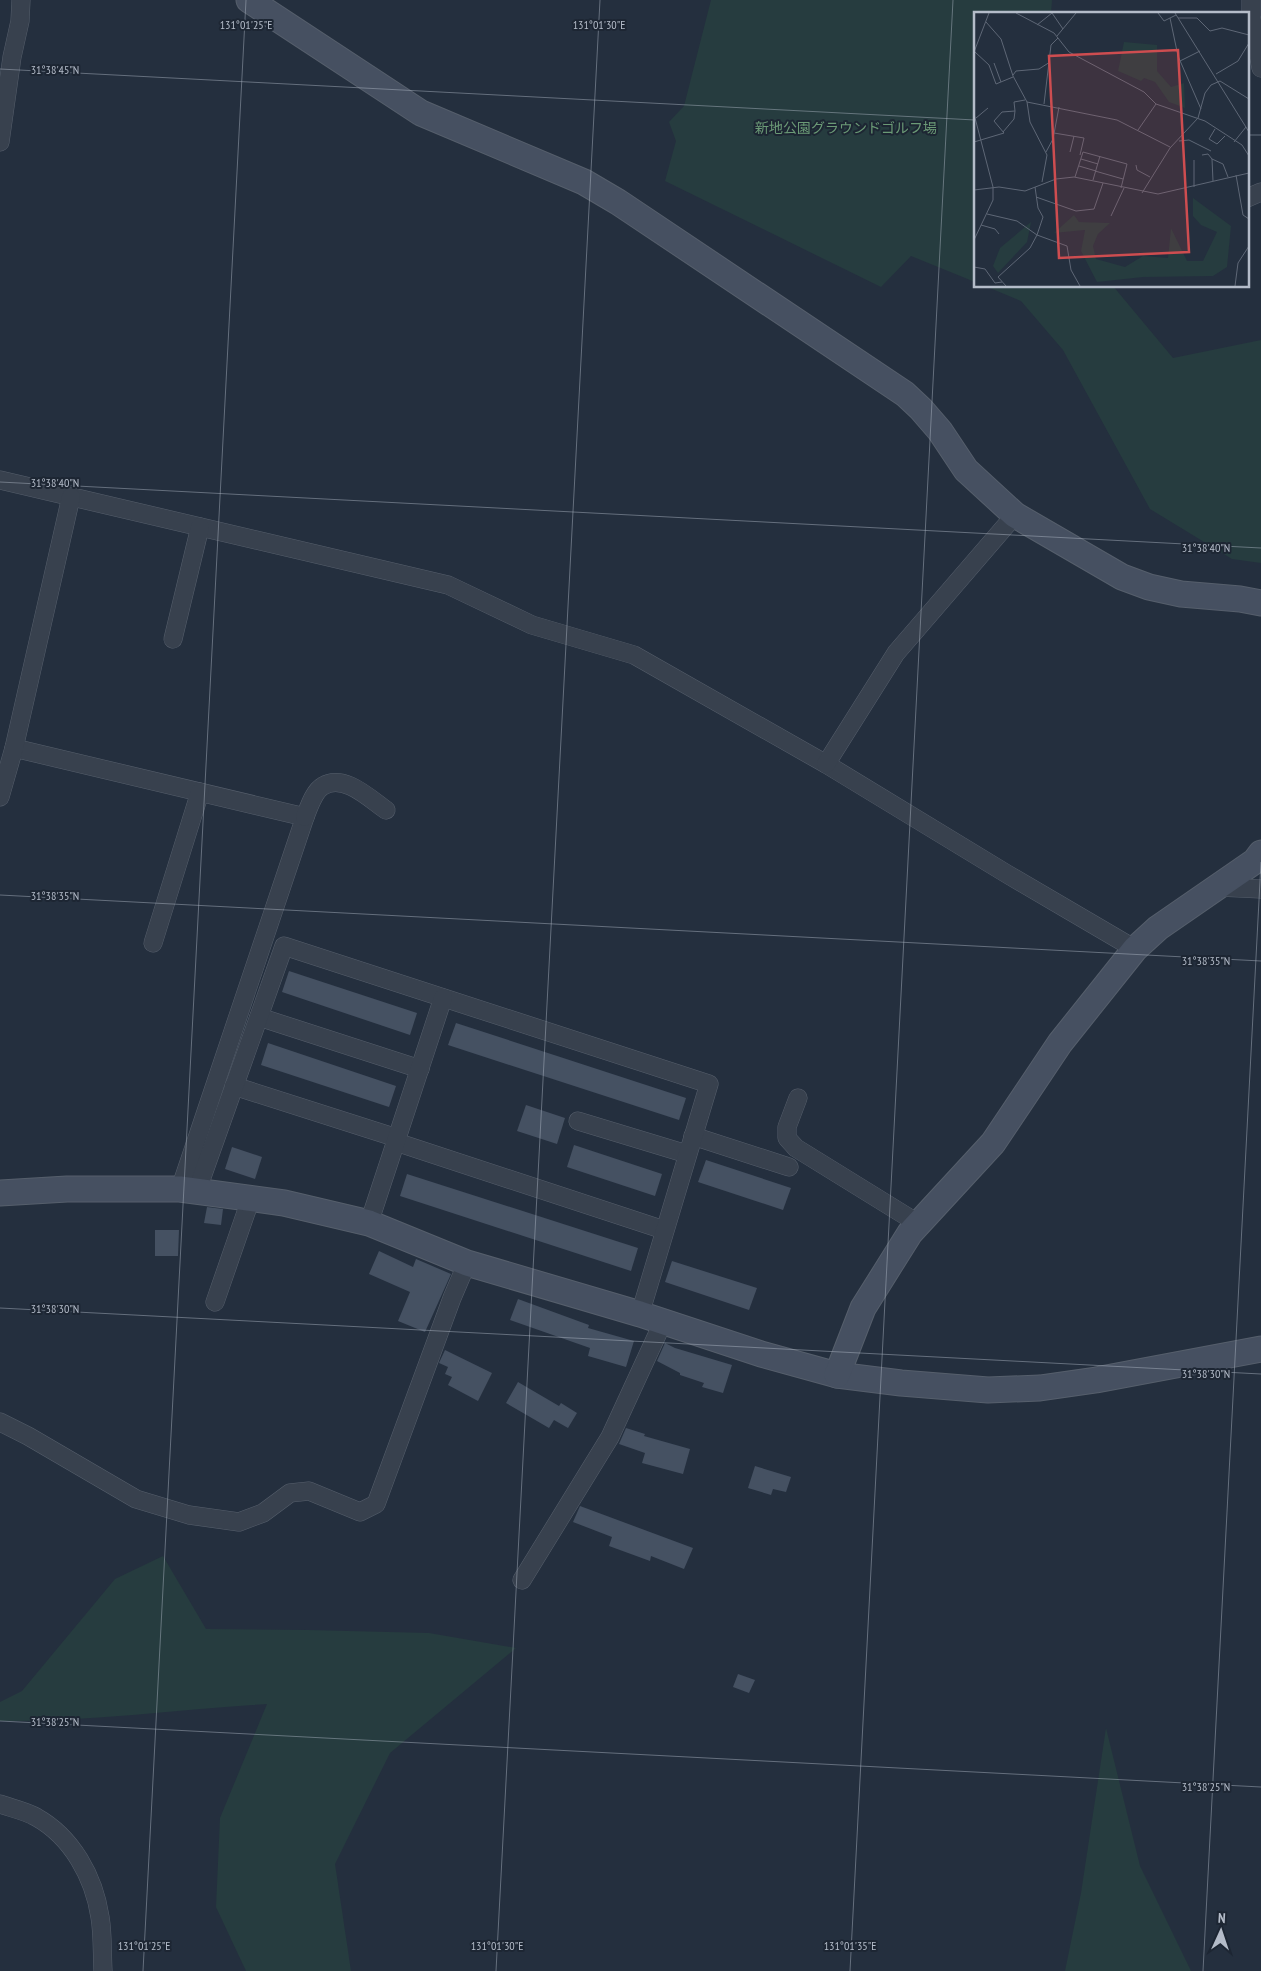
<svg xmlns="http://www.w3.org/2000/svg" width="1261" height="1971" font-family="'PT Sans Narrow','Noto Sans JP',sans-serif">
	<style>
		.green { fill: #263c3f }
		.building { fill: #455162 }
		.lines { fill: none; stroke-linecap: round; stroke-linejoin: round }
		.street-casing { stroke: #565f6c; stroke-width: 19 }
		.secondary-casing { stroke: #565f6c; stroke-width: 27 }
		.street { stroke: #38414e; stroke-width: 18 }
		.secondary { stroke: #465061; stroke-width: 25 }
		.ticks { fill: none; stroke: #b4bcc9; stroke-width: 1; stroke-opacity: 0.45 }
		.labels { text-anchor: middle; stroke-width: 4; stroke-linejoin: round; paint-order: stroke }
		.park-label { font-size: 14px; fill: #6b9a76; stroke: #1d2633 }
		.inset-road { fill: none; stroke: #5e6776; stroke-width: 1 }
		.view { fill: #ce4d50; fill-opacity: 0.15; stroke: #ce4d50; stroke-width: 2.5 }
		.inset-edge { fill: none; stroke: #b4bcc9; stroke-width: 2.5 }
		.ticks-label { font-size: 12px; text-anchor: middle; fill: #b4bcc9; stroke: #1d2633; stroke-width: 4; stroke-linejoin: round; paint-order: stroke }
	</style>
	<rect width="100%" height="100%" fill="#242f3e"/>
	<!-- green -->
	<g class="green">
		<polygon points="711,0 1052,0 1051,14 975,14 975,282 911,256 881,287 665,181 676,141 669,122 684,106"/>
		<polygon points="985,286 1113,286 1173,358 1261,340 1261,563 1232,559 1150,509 1063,350 1021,301"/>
		<path d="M163 1556 206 1629 309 1630 429 1633 516 1648 390 1753 335 1864 351 1971H246L216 1907 220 1818 267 1704C178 1709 89 1722 0 1721V1702L22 1691 115 1579Z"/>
		<polygon points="1106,1728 1140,1866 1191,1971 1065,1971 1081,1893"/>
	</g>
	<!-- building -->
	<g class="building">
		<polygon points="289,971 417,1013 410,1035 282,992"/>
		<polygon points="456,1023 686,1098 679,1120 448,1045"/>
		<polygon points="268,1043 396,1086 389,1107 261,1065"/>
		<polygon points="526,1105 565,1118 557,1144 517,1131"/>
		<polygon points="574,1145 662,1174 655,1196 567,1167"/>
		<polygon points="232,1147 262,1157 255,1179 225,1169"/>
		<polygon points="706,1160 791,1188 783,1210 698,1182"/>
		<polygon points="407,1174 638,1248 631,1271 400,1196"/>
		<polygon points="207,1207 223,1209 221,1225 204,1223"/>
		<polygon points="155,1230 179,1230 178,1256 155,1256"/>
		<polygon points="379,1251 413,1267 416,1259 451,1274 425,1332 398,1321 410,1292 369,1274"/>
		<polygon points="672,1261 757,1288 749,1310 665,1282"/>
		<polygon points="518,1299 589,1325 588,1328 634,1341 626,1367 588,1356 590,1348 510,1320"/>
		<polygon points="665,1343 675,1348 732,1365 723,1393 702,1387 704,1383 680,1375 680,1373 657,1361"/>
		<polygon points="445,1350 492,1373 478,1401 448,1385 452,1377 445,1374 448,1367 439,1363"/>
		<polygon points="518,1382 559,1406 561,1403 577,1413 568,1428 554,1420 549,1428 506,1403"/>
		<polygon points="626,1428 645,1434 644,1436 690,1449 683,1474 642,1463 645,1453 619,1444"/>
		<polygon points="755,1466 791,1477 786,1492 773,1489 771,1495 748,1488"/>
		<polygon points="580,1506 693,1548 684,1569 651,1556 650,1561 609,1546 612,1537 573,1522"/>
		<polygon points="738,1674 755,1680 749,1693 733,1687"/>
	</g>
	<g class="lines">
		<defs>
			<g id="street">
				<polyline points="1251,0 1251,16 1261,68"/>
				<polyline points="0,142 12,57 20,21 21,0"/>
				<polyline points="1247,198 1261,192"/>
				<polyline points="0,480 448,585 532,625 634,655 826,764 1007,874 1135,949"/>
				<polyline points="173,639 200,527"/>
				<polyline points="14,748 305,817 180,1189"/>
				<polyline points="826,764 896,653 1015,515"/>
				<polyline points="0,797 14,748 71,497"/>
				<path d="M305 817C309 807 314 791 323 786 344 773 370 799 386 810"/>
				<polyline points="1218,887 1261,889"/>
				<polyline points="153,943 200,792"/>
				<polyline points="259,1017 420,1069"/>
				<polyline points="234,1086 397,1138"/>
				<polyline points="798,1098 787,1127 787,1138 796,1148 919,1224"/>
				<polyline points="578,1121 687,1154"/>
				<polyline points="693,1136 789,1167"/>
				<polyline points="396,1142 664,1230"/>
				<polyline points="197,1191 284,946 709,1084 640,1314"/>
				<polyline points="369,1223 443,998"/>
				<polyline points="215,1302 251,1198"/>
				<polyline points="0,1422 28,1436 136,1499 189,1515 239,1522 263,1513 290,1493 309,1491 360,1512 376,1504 452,1298 467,1263"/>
				<polyline points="522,1580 610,1437 663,1322"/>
				<path d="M0 1804C11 1808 26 1811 36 1817 72 1837 94 1877 100 1917 103 1935 102 1953 103 1971"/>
			</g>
			<g id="secondary">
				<polyline points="249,0 421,113 584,182 618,202 905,394 921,409 940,431 966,470 1015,515 1122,577 1149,587 1181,594 1240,599 1261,603"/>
				<polyline points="0,1193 67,1189 180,1189 284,1203 369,1223 467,1263 640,1314 761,1354 837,1375 901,1383 988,1390 1040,1388 1096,1380 1261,1349"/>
				<polyline points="837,1375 863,1308 910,1233 993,1143 1060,1043 1135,949 1158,928 1255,861 1261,853"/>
			</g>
		</defs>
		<!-- street casing -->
		<use href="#street" class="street-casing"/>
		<!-- secondary casing -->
		<use href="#secondary" class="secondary-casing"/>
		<!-- street -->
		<use href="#street" class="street"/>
		<!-- secondary -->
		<use href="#secondary" class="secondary"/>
	</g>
	<!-- ticks -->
	<path class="ticks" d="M0 69 975 120M1247 135H1261M0 482 1261 548M0 895 1261 961M0 1308 1261 1374M0 1721 1261 1787M143 1971 246 0M496 1971 600 0M850 1971 953 0M1203 1971 1261 862"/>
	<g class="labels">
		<!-- park labels -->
		<g class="park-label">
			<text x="846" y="133">新地公園グラウンドゴルフ場</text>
		</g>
	</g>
	<!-- overview -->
	<g transform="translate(974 12)">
		<rect width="275" height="275" fill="#242f3e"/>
		<path d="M150 30 183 33V59L197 75 210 71 211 96 195 90 181 70 170 66 167 69 144 59ZM219 186 257 214 253 255 239 264 169 265 123 270 107 239 111 218 80 221 100 203 105 210 136 211 124 222 119 234 122 247 151 255 169 244 194 246 197 216 213 249H229L243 220 227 213 219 204ZM57 210 53 230 24 261 19 254 26 236Z" fill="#263c3f"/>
		<path class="inset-road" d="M42 1 80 21 95 40 170 80 182 92 231 109 268 133 275 144M78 1 89 17M184 1 190 9 202 3M201 1 275 120M196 6 204 44 227 97M204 6H223L236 19 248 16 275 23M12 10 27 27 39 64 53 90 56 110 73 143 68 170M63 13 78 1M83 24 102 1M0 40 15 1M1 40 15 53 22 72 39 65M206 49 226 39M20 51 27 70M242 62 264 49 275 31M39 63 42 59 65 57 76 50M53 90 143 108 196 135M70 92 77 33 84 26M0 102 19 175V188L0 228M2 106 14 96M241 117 235 127 243 132 251 124M164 118 182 92M29 120 40 107 41 99M80 121 110 126 106 143M205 129 215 128 237 139M0 130 30 121 20 109 28 100 41 99 40 90 51 88M260 130 272 115M72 140 79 127 85 95M96 140 100 124M228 143 234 142 238 147 239 169M107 147 124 152M238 147 249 152 254 165M220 148V175M162 153 163 158 176 165M105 154 122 159M121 159 149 167M262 163 269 203 275 207M101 165 109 140 153 152 147 176M119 168 126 144M61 175 64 196 69 205 63 223 93 234 97 258 106 274M0 178 25 175 51 179 82 167 100 165 184 182 275 161M168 181 196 136 224 106 231 81 237 73 246 69 275 87M62 185 102 199 120 197 129 171M13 202 43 209 63 223 56 236 24 265 32 274M137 204 150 176M7 213 21 217 25 222M0 255 11 257 21 271 28 270M261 274 264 251 275 234"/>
		<path class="view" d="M204 38 215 240 85 246 75 44Z"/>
		<rect width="275" height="275" class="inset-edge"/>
	</g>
	<g class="ticks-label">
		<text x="246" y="29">131°01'25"E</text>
		<text x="599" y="29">131°01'30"E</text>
		<text x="55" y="74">31°38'45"N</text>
		<text x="55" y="487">31°38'40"N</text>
		<text x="1206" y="552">31°38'40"N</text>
		<text x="55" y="900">31°38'35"N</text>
		<text x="1206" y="965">31°38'35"N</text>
		<text x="55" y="1313">31°38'30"N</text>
		<text x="1206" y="1378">31°38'30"N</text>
		<text x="55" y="1726">31°38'25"N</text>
		<text x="1206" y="1791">31°38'25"N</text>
		<text x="144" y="1950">131°01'25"E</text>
		<text x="497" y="1950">131°01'30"E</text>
		<text x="850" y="1950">131°01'35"E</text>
	</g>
	<!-- north arrow -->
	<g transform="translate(1221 1931) rotate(3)" stroke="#1d2633" stroke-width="4" paint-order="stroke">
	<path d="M0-4L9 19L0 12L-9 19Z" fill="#b4bcc9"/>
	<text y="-8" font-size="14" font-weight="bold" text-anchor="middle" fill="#b4bcc9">N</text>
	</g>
</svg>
